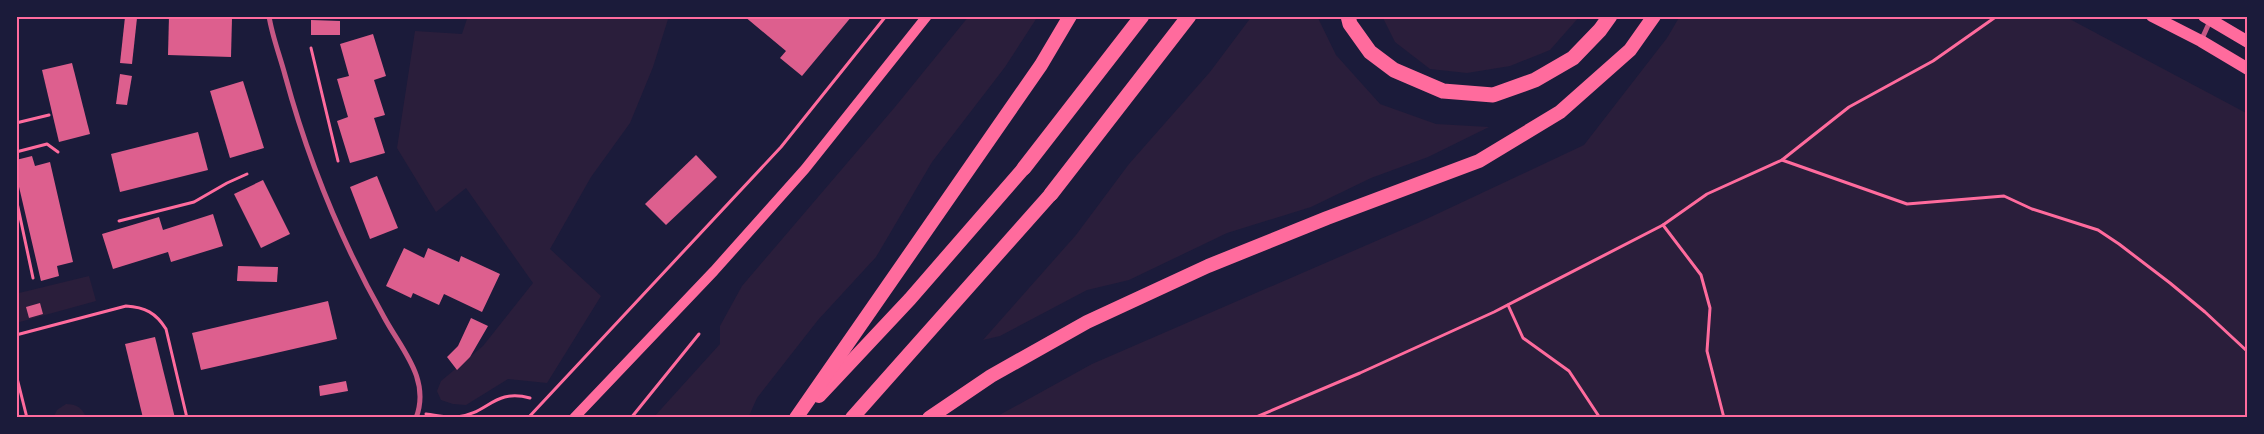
<svg xmlns="http://www.w3.org/2000/svg" width="2264" height="434" font-family="'Source Sans 3',sans-serif">
	<style>
		.green { fill: #2a1e3b }
		.building { fill: #dd5f8e }
		.lines { fill: none; stroke-linecap: round; stroke-linejoin: round }
		.path { stroke: #ff6b9d; stroke-width: 3 }
		.minor { stroke: #c65784; stroke-width: 5 }
		.secondary { stroke: #ff6b9d; stroke-width: 10 }
		.primary { stroke: #ff6b9d; stroke-width: 12 }
		.trunk { stroke: #ff6b9d; stroke-width: 14 }
		.motorway { stroke: #ff6b9d; stroke-width: 15 }
		.neatline { fill: none; stroke: #ff6b9d; stroke-width: 2 }
	</style>
	<rect width="100%" height="100%" fill="#1b1b3a"/>
	<!-- green -->
	<g class="green">
		<polygon points="468,16 669,16 653,67 630,123 591,177 550,249 601,296 547,383 508,379 466,405 453,404 441,400 437,391 441,381 483,346 533,283 466,188 436,212 397,148 415,31 462,34"/>
		<polygon points="969,16 1038,16 1005,67 932,162 876,257 818,320 757,398 748,418 653,418 720,344 720,326 742,286 895,107"/>
		<polygon points="1252,16 1317,16 1336,55 1380,104 1436,124 1489,127 1428,157 1371,178 1311,207 1227,233 1129,280 1087,290 1000,336 983,340 1076,235 1129,164 1210,72"/>
		<polygon points="1382,16 1580,16 1550,50 1510,66 1467,73 1430,69 1395,42"/>
		<polygon points="1680,16 2064,16 2248,114 2248,418 994,418 1092,364 1420,222 1584,145 1667,38"/>
		<polygon points="89,276 96,301 16,323 16,286 19,293"/>
		<path d="M66 404C76 404 83 408 86 418H53L57 410Z"/>
	</g>
	<!-- building -->
	<g class="building">
		<polygon points="169,16 232,18 231,57 168,55"/>
		<polygon points="744,16 852,16 802,76 780,58 786,51"/>
		<polygon points="125,17 137,18 132,64 120,63"/>
		<polygon points="311,20 340,21 340,35 311,35"/>
		<polygon points="373,34 386,76 374,80 385,115 374,118 385,153 350,163 337,121 348,117 337,79 349,76 340,44"/>
		<polygon points="72,63 90,134 59,142 42,70"/>
		<polygon points="120,74 132,76 127,105 116,104"/>
		<polygon points="243,81 264,148 230,158 210,91"/>
		<polygon points="198,132 208,170 120,192 111,154"/>
		<polygon points="696,155 717,177 666,225 645,204"/>
		<polygon points="32,156 35,166 50,162 73,262 57,266 59,276 41,281 16,174 16,160"/>
		<polygon points="377,176 398,228 370,239 350,187"/>
		<polygon points="263,180 290,234 261,248 234,194"/>
		<polygon points="213,214 223,246 171,262 168,252 113,269 102,234 159,217 163,230"/>
		<polygon points="404,248 424,258 428,248 459,262 461,256 500,274 482,312 444,294 439,305 413,293 411,298 386,286"/>
		<polygon points="238,266 278,267 277,282 237,281"/>
		<polygon points="328,301 337,339 201,370 192,333"/>
		<polygon points="40,303 43,314 29,318 26,307"/>
		<polygon points="471,318 488,326 470,357 457,370 447,357 458,346"/>
		<polygon points="155,337 175,418 143,418 125,344"/>
		<polygon points="346,381 348,391 320,396 319,386"/>
	</g>
	<g class="lines">
		<!-- path -->
		<g class="path">
			<polyline points="311,48 338,161"/>
			<polyline points="16,123 49,115"/>
			<polyline points="16,152 47,144 58,152"/>
			<polyline points="1782,160 1907,204 2004,196 2032,209 2098,230 2119,244 2170,283 2205,312 2248,352"/>
			<polyline points="16,198 33,278"/>
			<polyline points="119,221 194,202 227,183 247,174"/>
			<polyline points="1663,225 1701,275 1710,308 1707,351 1724,418"/>
			<polyline points="1508,305 1523,338 1569,371 1600,418"/>
			<path d="M16 335 126 306C145 307 156 313 166 329L187 418"/>
			<polyline points="16,374 27,418"/>
			<path d="M426 414C436 415 447 418 457 417 488 414 494 388 530 398"/>
			<polyline points="528,418 781,147 886,16"/>
			<polyline points="631,418 699,334"/>
			<polyline points="1254,418 1360,373 1494,312 1663,225 1707,194 1782,160 1849,107 1933,61 1997,16"/>
		</g>
		<!-- minor -->
		<g class="minor">
			<path d="M269 16C272 36 280 56 285 75 308 160 341 241 384 317 401 349 431 379 416 418"/>
			<polyline points="2201,41 2210,21"/>
		</g>
		<!-- secondary -->
		<polyline class="secondary" points="574,418 714,271 805,169 927,16"/>
		<!-- primary -->
		<g class="primary">
			<polyline points="2152,16 2201,41 2248,69"/>
			<polyline points="2204,16 2248,42"/>
		</g>
		<!-- trunk -->
		<g class="trunk">
			<polyline points="819,396 910,299 1024,168"/>
			<polyline points="796,418 1041,65 1070,16"/>
			<polyline points="852,418 1051,194"/>
			<polyline points="929,418 991,376 1087,322 1208,266 1327,218 1479,161 1560,112 1630,50 1654,16"/>
		</g>
		<!-- motorway -->
		<g class="motorway">
			<polyline points="1348,16 1350,24 1370,52 1394,70 1443,91 1493,95 1535,80 1573,58 1600,30 1610,16"/>
			<polyline points="1024,168 1142,16"/>
			<polyline points="1051,194 1189,16"/>
		</g>
	</g>
	<!-- border -->
	<rect width="2264" height="434" fill="none" stroke="#1b1b3a" stroke-width="35"/>
	<rect x="18" y="18" width="2228" height="398" class="neatline"/>
</svg>
